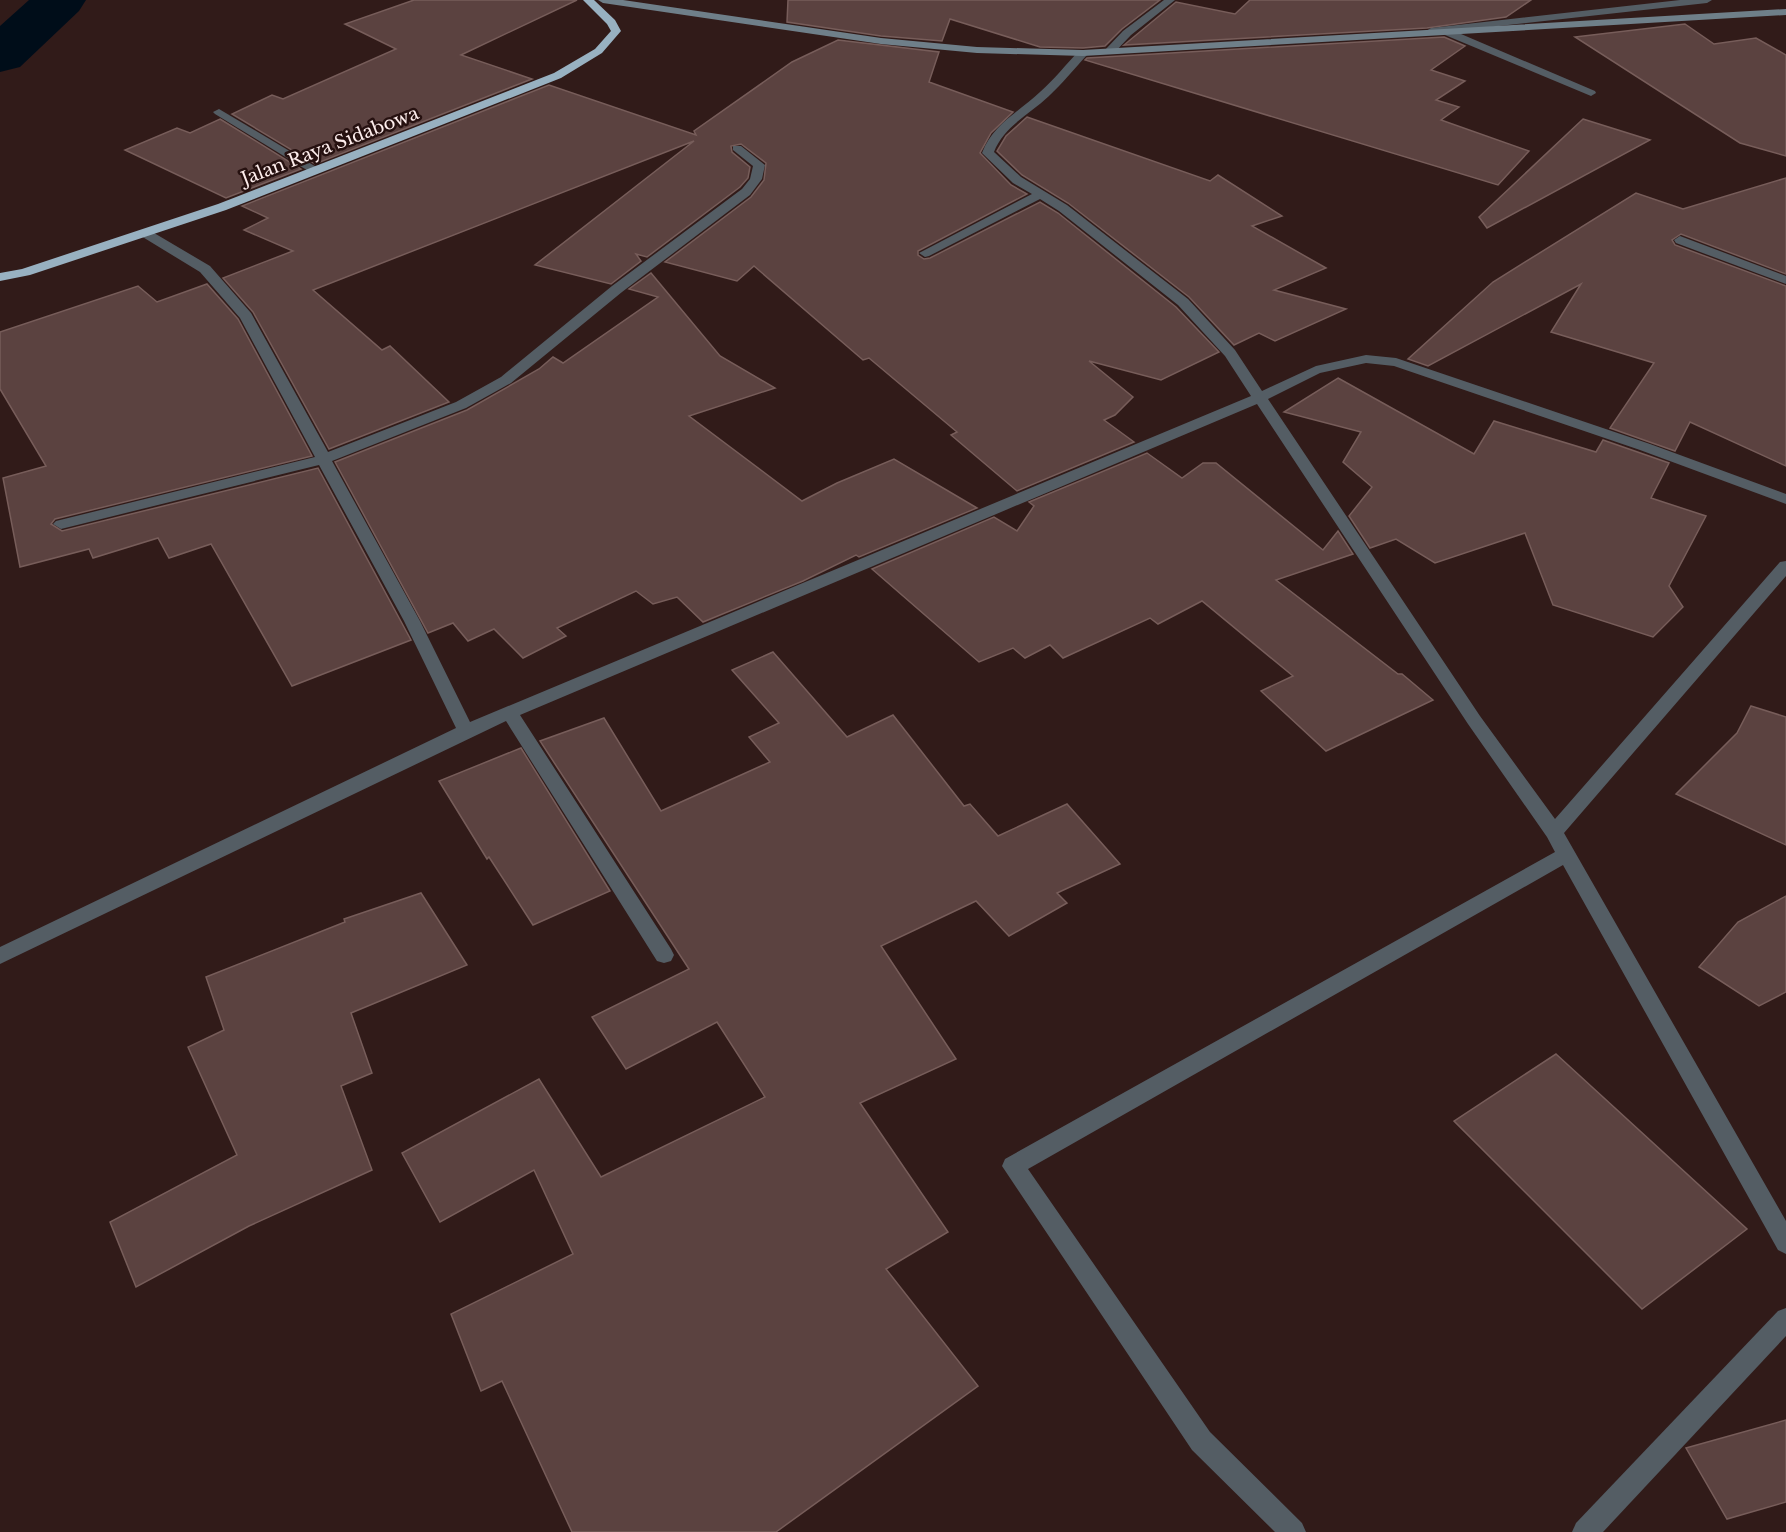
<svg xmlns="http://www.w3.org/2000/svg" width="1786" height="1532" font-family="'Libre Baskerville',serif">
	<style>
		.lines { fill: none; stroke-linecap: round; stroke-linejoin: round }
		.river { fill: #000d19; fill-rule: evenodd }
		.building { fill: #5b4240; stroke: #775d5a; stroke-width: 1.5 }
		.street { fill: #545d64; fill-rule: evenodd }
		.secondary { fill: #6f7f89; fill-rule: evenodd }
		.highway { fill: #98b1c1; fill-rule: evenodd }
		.labels { text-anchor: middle; stroke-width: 5; stroke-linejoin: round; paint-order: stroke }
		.far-street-label { font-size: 18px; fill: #fdedec; stroke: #261110 }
	</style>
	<rect width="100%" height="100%" fill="#311b19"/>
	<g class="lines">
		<!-- river -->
		<polygon class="river" points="29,0 86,0 79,11 20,67 0,72 0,26"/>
	</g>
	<!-- building -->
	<g class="building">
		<polygon points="414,0 577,0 461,55 532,79 315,164 232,114 272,95 283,99 396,49 345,24"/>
		<polygon points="788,0 1160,0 1122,29 1105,46 1083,48 1040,47 950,19 942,41 881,36 787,22"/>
		<polygon points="1250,0 1531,0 1506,17 1427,28 1124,45 1176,2 1235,14"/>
		<polygon points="1685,24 1714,44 1756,38 1786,55 1786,156 1740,143 1575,37"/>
		<polygon points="1444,37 1465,46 1431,70 1465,81 1436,100 1459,107 1441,120 1529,151 1498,185 1085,60 1087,58"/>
		<polygon points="838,40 939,52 929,82 1013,112 991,133 980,153 1011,185 1027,194 918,251 918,255 924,259 930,258 1040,202 1058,213 1176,307 1219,352 1161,380 1089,361 1133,397 1115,415 1104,420 1134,442 1017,491 951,435 957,432 869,358 863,360 754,266 737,281 665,262 751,197 764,180 766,163 741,144 731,146 732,152 750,167 748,178 740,187 647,257 636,254 641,261 611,284 535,265 694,141 313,290 382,350 390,346 449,402 329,449 253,312 223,278 293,251 244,230 268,218 242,206 549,85 696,135 694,131 792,62"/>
		<polygon points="1027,117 1210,181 1218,175 1282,216 1252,226 1326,268 1274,290 1346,309 1275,341 1259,333 1234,345 1189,297 1068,203 1022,175 997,151 1006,136"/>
		<polygon points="220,119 301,169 226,198 125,150 177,128 190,133"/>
		<polygon points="1583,119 1650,140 1487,228 1479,217"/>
		<polygon points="1786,178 1786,274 1681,234 1672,240 1675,245 1786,286 1786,466 1690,422 1675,451 1610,428 1654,363 1551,332 1581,284 1428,366 1408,359 1493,282 1636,193 1683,209"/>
		<polygon points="651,273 720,356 775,388 689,416 802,501 837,483 894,459 977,508 859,557 856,555 803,581 703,622 677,597 653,604 636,591 557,628 566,636 523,658 494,629 468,641 453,623 428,633 335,462 467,410 539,369 553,357 563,363 658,297 629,289"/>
		<polygon points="207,284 238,319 312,456 55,519 51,524 62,531 318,468 411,640 292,686 211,544 169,558 158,538 93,558 89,549 20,567 3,478 46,466 0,389 0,332 138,286 157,302"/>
		<polygon points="1338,378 1474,454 1494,421 1596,452 1603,440 1669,463 1651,498 1706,516 1669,586 1683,607 1653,637 1553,605 1525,533 1435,563 1396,539 1370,548 1349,516 1372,487 1343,462 1361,432 1284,412"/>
		<polygon points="1147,453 1182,478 1203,463 1216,463 1323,550 1338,531 1353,554 1276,580 1398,674 1402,674 1433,700 1326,751 1261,691 1293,676 1202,601 1158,624 1150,618 1063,658 1050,645 1025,658 1013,648 979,662 872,569 994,517 1017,531 1034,506 1029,502"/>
		<polygon points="773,652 847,737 893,715 964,806 970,804 998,836 1067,804 1120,864 1057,893 1067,903 1009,936 976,901 881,946 956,1059 860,1103 948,1232 886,1269 978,1386 776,1532 572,1532 502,1381 481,1391 451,1314 573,1254 534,1170 440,1222 402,1153 539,1079 601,1177 765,1097 717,1022 626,1069 592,1017 689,969 540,741 604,718 661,811 770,762 749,737 779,723 732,670"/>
		<polygon points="1751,706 1786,717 1786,845 1676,794 1737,733"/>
		<polygon points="521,748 610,891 533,925 489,857 487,859 439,781"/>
		<polygon points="421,893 467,965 351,1013 372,1073 341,1086 372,1170 249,1226 136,1287 110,1222 237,1155 188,1047 224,1030 206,977 345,922 344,919"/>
		<polygon points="1786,896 1786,992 1759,1006 1699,967 1738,922"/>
		<polygon points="1556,1054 1747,1229 1642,1309 1454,1121"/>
		<polygon points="1786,1420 1786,1502 1727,1519 1686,1448"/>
	</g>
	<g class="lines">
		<!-- street -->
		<g class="street">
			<polygon points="1164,0 1175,0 1131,35 1113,54 1105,54 1105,50 1123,31"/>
			<polygon points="1680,0 1712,0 1707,3 1454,31 1595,91 1596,93 1591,96 1445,35 1444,33 1431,34 1426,31 1431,28"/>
			<path d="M1083 50 1088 53 1087 55C1074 69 1062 84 1049 96 1029 115 1004 126 994 152L1021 177 1067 205 1188 299 1235 350 1262 391 1316 366 1366 355 1396 358 1650 444 1786 494V504L1640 450 1394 366 1366 363 1320 373 1268 399 1480 716 1555 819 1780 562 1786 561V576L1564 833 1786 1221V1254L1778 1250 1563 865 1028 1169 1210 1432 1302 1523 1306 1532H1275L1192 1450 1002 1166 1005 1159 1555 852 1547 837 1468 724 1257 404 520 715 671 949 674 955 671 961 664 963 657 961 506 721 0 964V947L456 728 404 621 319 465 61 529 53 524 56 521 315 457 240 318 200 272 141 236 139 233 141 230H149L210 266 251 313 328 452 456 402 501 377 612 286 742 189 750 179 753 166 733 150V146H741L765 165 762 179 750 195 622 292 511 383 466 408 332 461 420 621 470 722 1251 396 1225 356 1178 305 1059 211 1040 199 929 256 925 257 919 253 1032 194 1013 183 982 153C993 124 1019 112 1040 92 1054 80 1066 64 1079 51Z"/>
			<polygon points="219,109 318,168 320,170 314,174 310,172 215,114 213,112"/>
			<polygon points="1680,236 1786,276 1786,284 1676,243 1674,240"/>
			<polygon points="1786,1308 1786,1336 1603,1532 1572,1532 1576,1523 1778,1311"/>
		</g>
		<!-- secondary -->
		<polygon class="secondary" points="598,0 623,0 881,38 977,47 1083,50 1786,9 1786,15 1083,56 977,53 881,44 603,3"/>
		<!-- highway -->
		<polygon class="highway" points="583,0 594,0 615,20 621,31 602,53 561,78 226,210 30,275 0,281 0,273 22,269 218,204 554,73 595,49 611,31 607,24"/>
	</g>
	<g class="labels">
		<!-- far-street labels -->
		<g class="far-street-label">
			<text transform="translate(330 146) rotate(-21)" y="6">Jalan Raya Sidabowa</text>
		</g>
	</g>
</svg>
